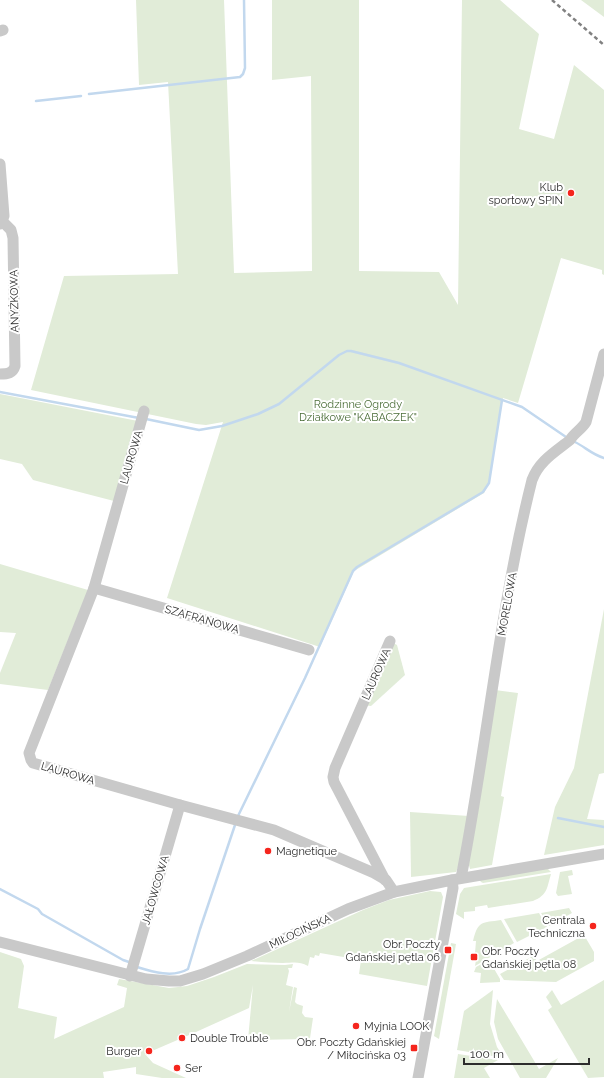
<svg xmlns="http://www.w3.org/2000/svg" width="604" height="1078" font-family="Raleway,sans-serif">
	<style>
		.green { fill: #e1ecd8 }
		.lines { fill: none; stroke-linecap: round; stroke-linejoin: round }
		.stream { stroke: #c2d8ee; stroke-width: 2.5 }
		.minor { stroke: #c9c9c9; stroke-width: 11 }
		.rail { stroke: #818181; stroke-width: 2.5; stroke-dasharray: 4 3; stroke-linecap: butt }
		.poi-dot { fill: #f5251d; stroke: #fff; stroke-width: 1.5 }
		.labels { text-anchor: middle; stroke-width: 4; stroke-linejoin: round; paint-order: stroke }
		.poi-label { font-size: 11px; fill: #2c2c2c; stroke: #fff; text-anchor: end }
		.street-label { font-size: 11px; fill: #2c2c2c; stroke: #fff }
		.park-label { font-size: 11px; fill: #496c36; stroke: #fff }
	</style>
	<rect width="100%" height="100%" fill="#fff"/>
	<!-- green -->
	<g class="green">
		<polygon points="136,0 224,0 234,273 312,271 311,76 272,80 272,0 359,0 359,271 439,272 458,305 462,0 500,0 539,34 519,129 554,139 574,65 604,90 604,275 602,274 602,270 561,258 518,403 503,398 489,483 484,493 354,571 320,647 167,598 223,422 206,425 196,424 31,390 64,276 178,274 168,82 139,85"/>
		<polygon points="581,0 604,0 604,17"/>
		<polygon points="0,394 138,421 114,501 33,480 22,464 0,459"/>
		<polygon points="0,564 88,590 48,690 0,684 0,673 16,633 0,632"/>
		<polygon points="604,609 604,773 599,774 587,819 604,820 604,845 544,855 555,807 574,768"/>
		<polygon points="393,643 397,645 405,675 371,706 362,705"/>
		<polygon points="495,690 518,693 501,796 504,797 492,865 470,869 468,862"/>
		<polygon points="410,812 469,816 461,860 456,872 411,877"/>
		<polygon points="547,868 551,872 483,883 481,882 479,879"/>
		<polygon points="572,870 573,875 568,876 572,894 558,896 556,893 560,872"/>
		<path d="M551 874C547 887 548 895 533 901L488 908 487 905 475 907V911L464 912V919L456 914 460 894 464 888Z"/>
		<path d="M430 891 441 892 443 897 427 986 359 974 361 960 320 953 319 956 315 955 314 958 310 957 308 966C299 961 293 963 283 963 273 963 262 962 251 961L363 910 389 900Z"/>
		<polygon points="569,908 572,913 549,926 541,913"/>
		<polygon points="539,913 547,927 517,942 504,919"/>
		<path d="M501 920 514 943 475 966 477 954 475 953 476 941H473C478 920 482 923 501 920Z"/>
		<polygon points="584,935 594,952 594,961 556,982 504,980 500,974 533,956 537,961"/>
		<polygon points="451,943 456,944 439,1039 434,1036"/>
		<polygon points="0,952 21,959 24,966 18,1008 57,1017 54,1039 124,1007 127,988 117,985 119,979 169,988 187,986 214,977 247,964 285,965 293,964 292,968 288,968 289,971 286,985 293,987 289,1012 294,987 297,988 295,1002 297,1004 303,1006 302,1013 305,1017 313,1018 309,1045 304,1045 304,1039 248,1040 253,985 249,1008 196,1032 145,1054 153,1063 186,1078 162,1078 136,1074 136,1067 103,1072 104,1078 0,1078"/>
		<polygon points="489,960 500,979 500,982 480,983 481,973 474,972 476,967"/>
		<polygon points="604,980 604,1077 588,1078 548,1010 552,1007 546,997 552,990 561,1005"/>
		<polygon points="493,990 490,1024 497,1047 504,1058 457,1050 464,1011"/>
		<polygon points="497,999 539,1069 558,1058 546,1078 520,1078 498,1039 494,1022"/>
		<polygon points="458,1054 498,1060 484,1068 490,1078 454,1078"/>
	</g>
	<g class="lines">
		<!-- stream -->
		<g class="stream">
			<polyline points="89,94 240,77 243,74 245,68 244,0"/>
			<polyline points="36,101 81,96"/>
			<polyline points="0,392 139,418"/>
			<polyline points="146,419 199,430 222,426 258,414 279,404 339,355 347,351 351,351 399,363 522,407 566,437"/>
			<path d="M575 442C585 447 593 455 604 458"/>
			<polyline points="238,816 305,678 353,571 357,567 483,492 489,483 502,400"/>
			<polyline points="558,818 604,827"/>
			<polyline points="0,889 38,909 42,914 123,960 129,962"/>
			<path d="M137 967C153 972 173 978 188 969L200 929 235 825"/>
		</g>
		<!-- minor -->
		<g class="minor">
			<polyline points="0,31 3,30"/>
			<polyline points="0,164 4,216 0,224"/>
			<path d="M0 374C8 374 13 373 15 366L13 238 11 230 2 221"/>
			<polyline points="144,411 94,588 29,753 31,760 33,763 180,805 274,830 374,873 386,880 394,892"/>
			<polyline points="94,588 309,650"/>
			<path d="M461 878C487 746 499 611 532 480 539 461 555 452 570 440 574 433 582 429 586 422L604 354"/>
			<polyline points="385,880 334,782 333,777 335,768 390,641"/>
			<polyline points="0,942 146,979 169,981 180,981 203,974 247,956 348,909 394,892 452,880 604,854"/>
			<polyline points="130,976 180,805"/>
			<polyline points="418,1078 453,888 452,880"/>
		</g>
		<!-- rail -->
		<polyline class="rail" points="552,0 604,45"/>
	</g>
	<!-- markers -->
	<g class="poi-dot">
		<circle cx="571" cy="193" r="4"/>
		<circle cx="268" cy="851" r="4"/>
		<circle cx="593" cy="926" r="4"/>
		<rect x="444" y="946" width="8" height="8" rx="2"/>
		<rect x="470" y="953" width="8" height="8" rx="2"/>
		<circle cx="356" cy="1026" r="4"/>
		<circle cx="182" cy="1038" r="4"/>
		<rect x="410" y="1044" width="8" height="8" rx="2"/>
		<circle cx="149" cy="1051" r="4"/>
		<circle cx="177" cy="1068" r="4"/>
	</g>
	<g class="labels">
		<!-- poi labels -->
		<g class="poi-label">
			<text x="563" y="191">Klub<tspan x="563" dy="13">sportowy SPIN</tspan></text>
			<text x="276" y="855" text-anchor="start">Magnetique</text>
			<text x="585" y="924">Centrala<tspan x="585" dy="13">Techniczna</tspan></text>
			<text x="440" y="948">Obr. Poczty<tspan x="440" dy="13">Gdańskiej pętla 06</tspan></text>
			<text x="482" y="955" text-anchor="start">Obr. Poczty<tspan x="482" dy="13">Gdańskiej pętla 08</tspan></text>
			<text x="364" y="1030" text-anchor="start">Myjnia LOOK</text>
			<text x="190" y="1042" text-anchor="start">Double Trouble</text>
			<text x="406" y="1046">Obr. Poczty Gdańskiej<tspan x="406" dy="13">/ Miłocińska 03</tspan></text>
			<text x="141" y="1055">Burger</text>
			<text x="185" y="1072" text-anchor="start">Ser</text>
		</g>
		<!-- street labels -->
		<g class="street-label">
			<text transform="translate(14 301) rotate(-91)" y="4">ANYŻKOWA</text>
			<text transform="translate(131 457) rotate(-74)" y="4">LAUROWA</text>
			<text transform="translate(507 604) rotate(-80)" y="4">MORELOWA</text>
			<text transform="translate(202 619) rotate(16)" y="4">SZAFRANOWA</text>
			<text transform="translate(376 674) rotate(-66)" y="4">LAUROWA</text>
			<text transform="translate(68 773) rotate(16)" y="4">LAUROWA</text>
			<text transform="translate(155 890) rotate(-74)" y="4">JAŁOWCOWA</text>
			<text transform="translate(300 931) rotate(-25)" y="4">MIŁOCIŃSKA</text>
		</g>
		<!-- park labels -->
		<g class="park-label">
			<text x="358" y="408">Rodzinne Ogrody<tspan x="358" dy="13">Działkowe "KABACZEK"</tspan></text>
		</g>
	</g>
	<!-- scale -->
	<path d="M464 1058v6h125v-6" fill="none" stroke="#2c2c2c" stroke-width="2"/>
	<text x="470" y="1058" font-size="12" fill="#2c2c2c" stroke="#ffffff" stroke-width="3" paint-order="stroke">100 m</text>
</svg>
